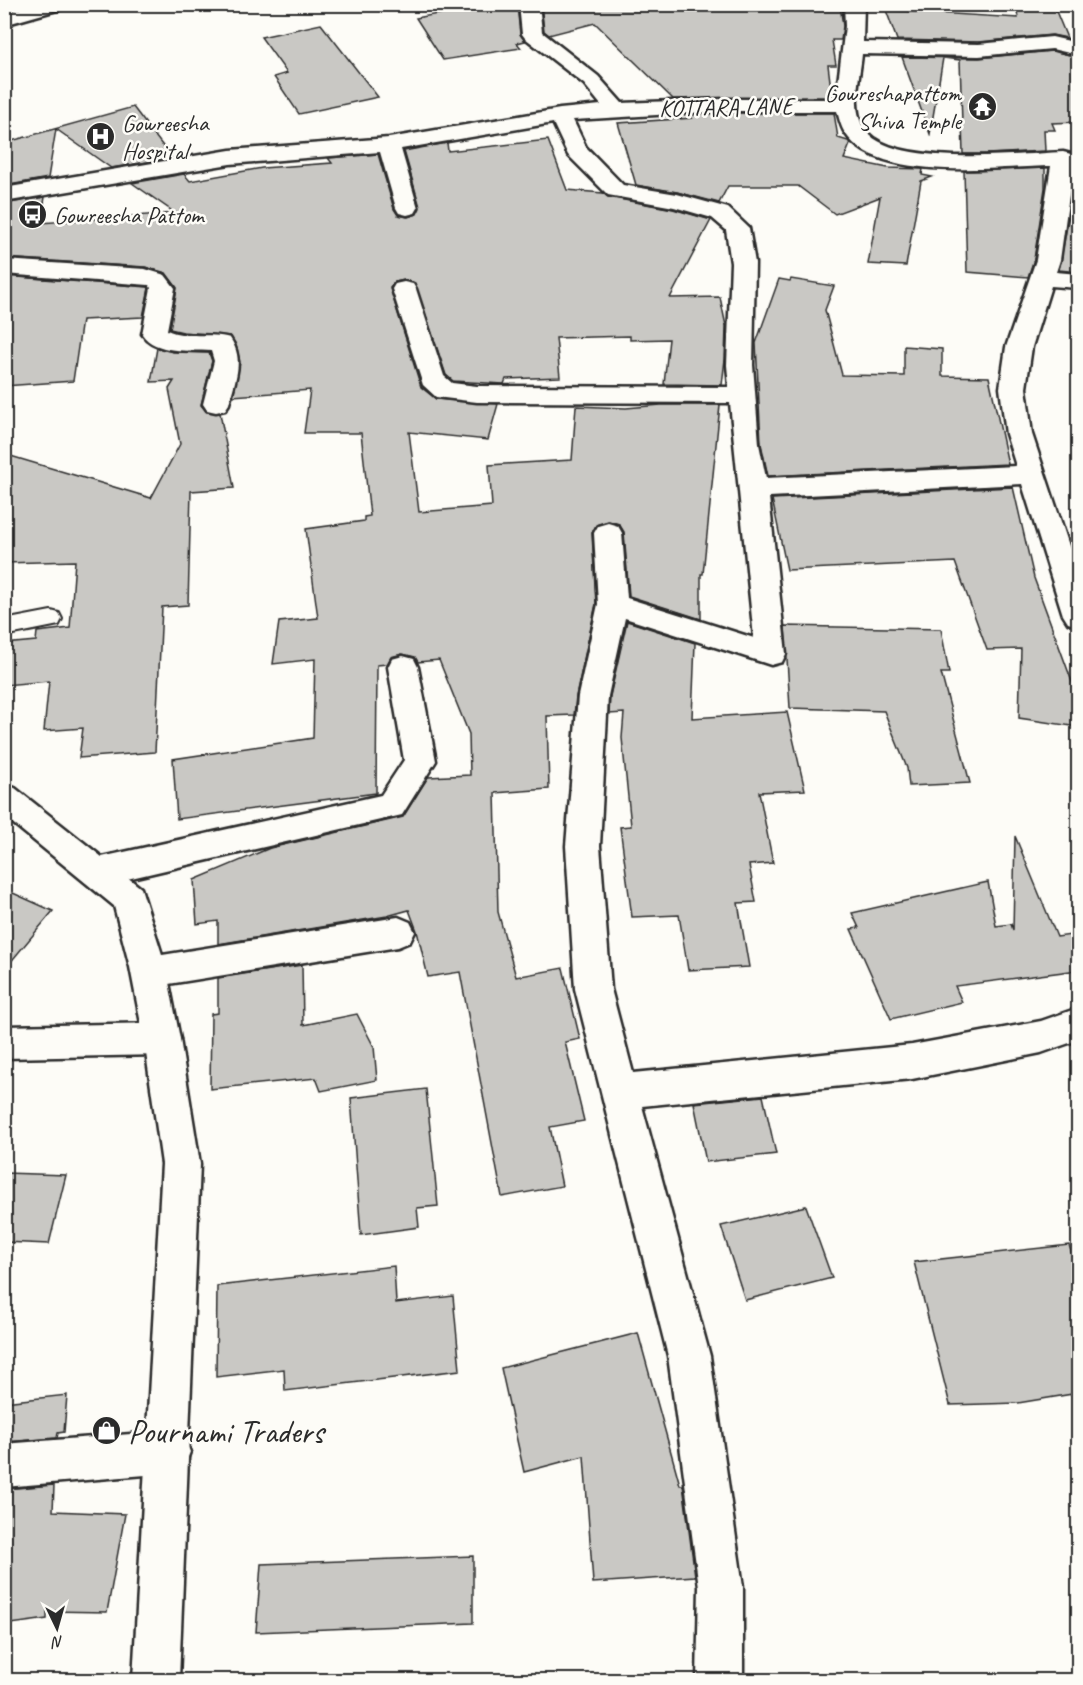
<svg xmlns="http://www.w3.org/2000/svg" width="1083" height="1685" font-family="Caveat,sans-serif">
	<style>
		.building { fill: #c9c8c4; stroke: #2b2b2b; stroke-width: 1.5 }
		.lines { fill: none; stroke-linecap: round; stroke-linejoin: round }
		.lane-casing { stroke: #2b2b2b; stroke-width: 4 }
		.street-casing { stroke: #2b2b2b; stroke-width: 5 }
		.secondary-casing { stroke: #2b2b2b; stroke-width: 5 }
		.lane { fill: #fdfcf7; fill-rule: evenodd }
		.street { fill: #fdfcf7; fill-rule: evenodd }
		.secondary { fill: #fdfcf7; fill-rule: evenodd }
		.labels { text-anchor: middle; stroke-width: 5; stroke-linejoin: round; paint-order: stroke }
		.far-poi-label { font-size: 24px; fill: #2b2b2b; stroke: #fdfcf7; text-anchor: start }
		.far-street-label { font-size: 24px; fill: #2b2b2b; stroke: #fdfcf7 }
		.near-poi-label { font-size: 33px; fill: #2b2b2b; stroke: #fdfcf7; text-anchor: start }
	</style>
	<rect width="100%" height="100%" fill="#fdfcf7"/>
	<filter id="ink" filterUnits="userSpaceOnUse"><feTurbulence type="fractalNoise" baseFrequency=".0167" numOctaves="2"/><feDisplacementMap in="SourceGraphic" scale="12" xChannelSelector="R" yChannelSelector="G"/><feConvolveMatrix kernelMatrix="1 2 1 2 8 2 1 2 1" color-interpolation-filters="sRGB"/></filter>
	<g filter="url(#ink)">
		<!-- building -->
		<g class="building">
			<polygon points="492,4 517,4 520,34 525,41 517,43 521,48 443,60 416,18"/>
			<polygon points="541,4 805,4 805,8 840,6 843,26 841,40 832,40 836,65 828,65 832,97 673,99 595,23 549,35 544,31"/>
			<polygon points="1016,4 1053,4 1067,38 1052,35 979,42 897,40 886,10 1018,18"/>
			<polygon points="321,24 378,97 299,114 274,77 287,73 261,37"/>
			<polygon points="1052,51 1074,56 1078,67 1078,122 1052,123 1055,130 1044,130 1045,151 987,154 963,154 960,60 943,58 930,134 902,57 979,58"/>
			<polygon points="133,107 172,158 111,168 56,129 48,178 4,186 4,143"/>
			<polygon points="723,113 834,113 838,138 851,142 844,159 888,168 923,169 922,175 932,177 921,181 906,266 868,264 880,197 835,214 798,186 728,186 719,203 677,192 636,185 618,123 692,118 689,115"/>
			<polygon points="548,140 567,190 603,193 608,197 673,209 711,220 670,298 720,297 726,326 725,359 722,385 664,384 669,339 630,340 630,336 556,338 560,377 506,379 504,384 453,381 446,375 415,283 404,280 395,282 390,288 421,387 436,399 498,404 488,440 409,432 419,512 492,506 489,465 572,460 576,406 626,408 661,405 720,405 703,574 701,574 701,619 629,596 624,532 619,524 609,521 596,525 592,533 596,604 576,696 574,715 547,716 549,789 495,793 498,912 516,977 563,968 580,1039 565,1042 584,1121 550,1127 562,1186 502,1197 460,972 428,977 417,931 409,910 387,916 218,944 218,921 197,924 194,880 270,848 403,817 428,777 470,775 469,734 439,660 418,662 415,657 402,654 391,657 387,664 377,665 376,793 177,819 173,759 313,738 315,659 273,664 279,622 318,618 306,529 364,521 364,517 370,516 361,433 304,433 310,390 233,396 240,362 236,345 230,336 183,332 170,329 177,288 166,273 145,267 4,258 4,204 45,197 41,223 175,213 132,183 184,174 190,181 262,168 332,163 328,158 378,154 394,209 398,215 408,217 417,214 420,207 404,151 447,143 448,151"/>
			<polygon points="1045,168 1045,188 1034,259 1028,277 967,272 964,171"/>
			<polygon points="1069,215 1078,215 1078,272 1059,270"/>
			<polygon points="4,276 148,287 149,288 143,317 82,320 73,381 4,386"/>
			<polygon points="779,279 790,281 791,279 834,286 825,310 842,375 904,376 904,346 942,349 942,376 989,377 1008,464 768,476 761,444 756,343"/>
			<polygon points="157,348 173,352 209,353 212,361 201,405 207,412 220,413 234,488 191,491 188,605 162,607 155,752 79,758 83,728 44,731 49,681 4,685 4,644 36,641 37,632 70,628 75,561 4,563 4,454 151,498 180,444 169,389 174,381 151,382"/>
			<polygon points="1013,487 1034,578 1078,698 1078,727 1019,718 1021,649 987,650 955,562 787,570 772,499"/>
			<polygon points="627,621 695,643 692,718 787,712 805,790 759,792 773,863 749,865 756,902 738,903 749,967 688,970 679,915 632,917 620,827 631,826 622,738 624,713 609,714 610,696"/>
			<polygon points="785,626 941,629 949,673 941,673 970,783 909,786 907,768 884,711 790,708"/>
			<polygon points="1015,836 1057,937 1078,934 1078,970 955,986 962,1002 891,1019 851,929 859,928 852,913 988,882 996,926 1011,924 1013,930"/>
			<polygon points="4,889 53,911 4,970"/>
			<polygon points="302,965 303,1025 357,1014 374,1047 377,1080 321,1091 316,1078 210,1089 211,1014 218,1013 218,978"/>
			<polygon points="426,1089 438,1206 417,1208 419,1227 361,1235 351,1098"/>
			<polygon points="763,1096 776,1154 706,1162 694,1103"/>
			<polygon points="4,1173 66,1175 49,1244 4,1242"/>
			<polygon points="806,1206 832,1278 745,1300 721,1226"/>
			<polygon points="1069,1245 1078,1273 1078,1393 1018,1403 950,1405 914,1262"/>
			<polygon points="394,1266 396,1303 453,1296 460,1370 285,1391 284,1369 216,1377 217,1286"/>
			<polygon points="638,1333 680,1485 683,1485 695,1576 593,1583 584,1456 524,1472 501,1368"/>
			<polygon points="67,1395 64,1432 58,1433 57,1438 4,1442 4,1402"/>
			<polygon points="54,1485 53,1511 125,1514 107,1612 47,1611 47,1619 4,1625 4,1489"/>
			<polygon points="473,1556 473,1623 256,1632 261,1564"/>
		</g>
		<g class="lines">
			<defs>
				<polygon id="lane" points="51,611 59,613 62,619 59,625 4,636 4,620"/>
				<g id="street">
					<polygon points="34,4 66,4 64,8 4,25 4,13"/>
					<path d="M519 4H539L542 32 598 76 622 103 723 99H836L845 26 844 4H864L863 42 979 44 1052 37 1078 43V55L1052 49 979 56 862 54C860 77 851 105 863 127 887 169 1019 154 1063 152L1071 154 1074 159 1060 260 1056 272 1078 274V288L1051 286 1032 347 1026 388 1032 434 1078 573V626L1068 623 1063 615 1022 484 769 497 786 654 782 662 771 665 625 618 608 696 600 846 611 989 633 1073 912 1045 1041 1021 1078 1008V1040L1041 1053 912 1079 642 1106 710 1356 743 1587V1680H697L699 1587 668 1356 575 989 566 846 578 696 598 604 594 533 598 526 608 523 618 526 622 533 627 598 754 638 730 403 477 402 436 397 423 385 392 289 395 284 404 282 413 284 416 289 444 376 452 383 477 386 729 387 727 365 731 263 726 230 712 218 674 207 608 195 568 155 553 123 401 149 418 208 415 213 407 215 399 213 396 208 380 152 230 164 4 202V188L230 150 389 138 560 109 601 105 584 84 525 38 522 34ZM723 111H837C839 118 841 127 845 133 877 183 998 167 1051 166L1036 260 1006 347 1000 388 1006 434 1016 466 766 478 759 444 753 365 755 263 749 228 728 208 677 194 623 185 586 147 573 120Z"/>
					<path d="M4 260 145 269 165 275 175 288 167 330C187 339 209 332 230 338 245 360 235 380 229 404L225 410 216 412 207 410 203 404 214 361 211 351C190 350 155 354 142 334L151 288 149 285 4 274Z"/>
					<polygon points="403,656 414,659 418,667 436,761 402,815 97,886 85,882 80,872 85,862 97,858 381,795 404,760 388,667 392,659"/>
					<polygon points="398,917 410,922 415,932 410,942 398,947 150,987 138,983 132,972 138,961 150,957"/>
					<polygon points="162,1023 175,1028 180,1039 175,1050 162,1055 4,1058 4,1026"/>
					<polygon points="169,1431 184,1437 190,1452 184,1467 169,1473 4,1487 4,1444"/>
				</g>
				<polygon id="secondary" points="4,784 15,788 141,888 166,967 180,1039 200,1164 179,1680 133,1680 162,1164 144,1039 130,967 114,906 4,816"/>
			</defs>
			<!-- lane casing -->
			<use href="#lane" class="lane-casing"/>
			<!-- street casing -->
			<use href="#street" class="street-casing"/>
			<!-- secondary casing -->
			<use href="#secondary" class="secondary-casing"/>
			<!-- lane -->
			<use href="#lane" class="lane"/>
			<!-- street -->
			<use href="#street" class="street"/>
			<!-- secondary -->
			<use href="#secondary" class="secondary"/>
		</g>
	</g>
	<!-- icons -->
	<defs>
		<symbol id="temple-disc" viewBox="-11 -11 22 22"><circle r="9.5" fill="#2b2b2b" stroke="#fdfcf7"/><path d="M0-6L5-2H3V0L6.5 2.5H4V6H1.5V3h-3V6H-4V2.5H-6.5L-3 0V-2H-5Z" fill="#fff"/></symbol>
		<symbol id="hospital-disc" viewBox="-11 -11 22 22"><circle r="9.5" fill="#2b2b2b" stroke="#fdfcf7"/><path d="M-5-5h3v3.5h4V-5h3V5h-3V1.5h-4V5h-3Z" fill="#fff"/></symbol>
		<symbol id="bus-disc" viewBox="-11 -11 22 22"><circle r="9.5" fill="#2b2b2b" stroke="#fdfcf7"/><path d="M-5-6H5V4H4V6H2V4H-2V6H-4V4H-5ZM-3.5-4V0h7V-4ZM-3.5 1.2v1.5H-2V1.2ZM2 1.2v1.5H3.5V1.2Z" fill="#fff"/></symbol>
		<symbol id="shop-disc" viewBox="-11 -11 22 22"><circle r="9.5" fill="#2b2b2b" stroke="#fdfcf7"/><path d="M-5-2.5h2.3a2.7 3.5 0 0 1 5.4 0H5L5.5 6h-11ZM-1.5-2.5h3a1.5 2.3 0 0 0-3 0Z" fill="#fff"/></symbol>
	</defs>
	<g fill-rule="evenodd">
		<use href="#temple-disc" x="966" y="90" width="33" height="33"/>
		<use href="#hospital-disc" x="84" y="120" width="33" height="33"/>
		<use href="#bus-disc" x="16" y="198" width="33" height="33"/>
		<use href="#shop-disc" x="90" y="1414" width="33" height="33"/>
	</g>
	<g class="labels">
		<!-- far-poi labels -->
		<g class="far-poi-label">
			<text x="961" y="101" text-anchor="end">Gowreshapattom<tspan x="961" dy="28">Shiva Temple</tspan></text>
			<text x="122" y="131">Gowreesha<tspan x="122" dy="28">Hospital</tspan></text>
			<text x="54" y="223">Gowreesha Pattom</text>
		</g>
		<!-- far-street labels -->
		<g class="far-street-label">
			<text transform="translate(726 107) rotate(-1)" y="8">KOTTARA LANE</text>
		</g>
		<!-- near-poi labels -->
		<g class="near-poi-label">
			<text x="128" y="1443">Pournami Traders</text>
		</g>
	</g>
	<!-- margin -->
	<rect width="1083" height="1685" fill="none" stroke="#fdfcf7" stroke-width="24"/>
	<rect x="12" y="12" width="1059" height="1661" fill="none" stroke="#2b2b2b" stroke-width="2" filter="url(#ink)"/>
	<!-- north arrow -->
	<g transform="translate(57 1628) rotate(175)" stroke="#fdfcf7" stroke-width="4.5" paint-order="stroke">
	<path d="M0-4.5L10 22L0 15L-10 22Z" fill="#2b2b2b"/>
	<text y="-9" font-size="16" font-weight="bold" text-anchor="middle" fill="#2b2b2b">N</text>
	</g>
</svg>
